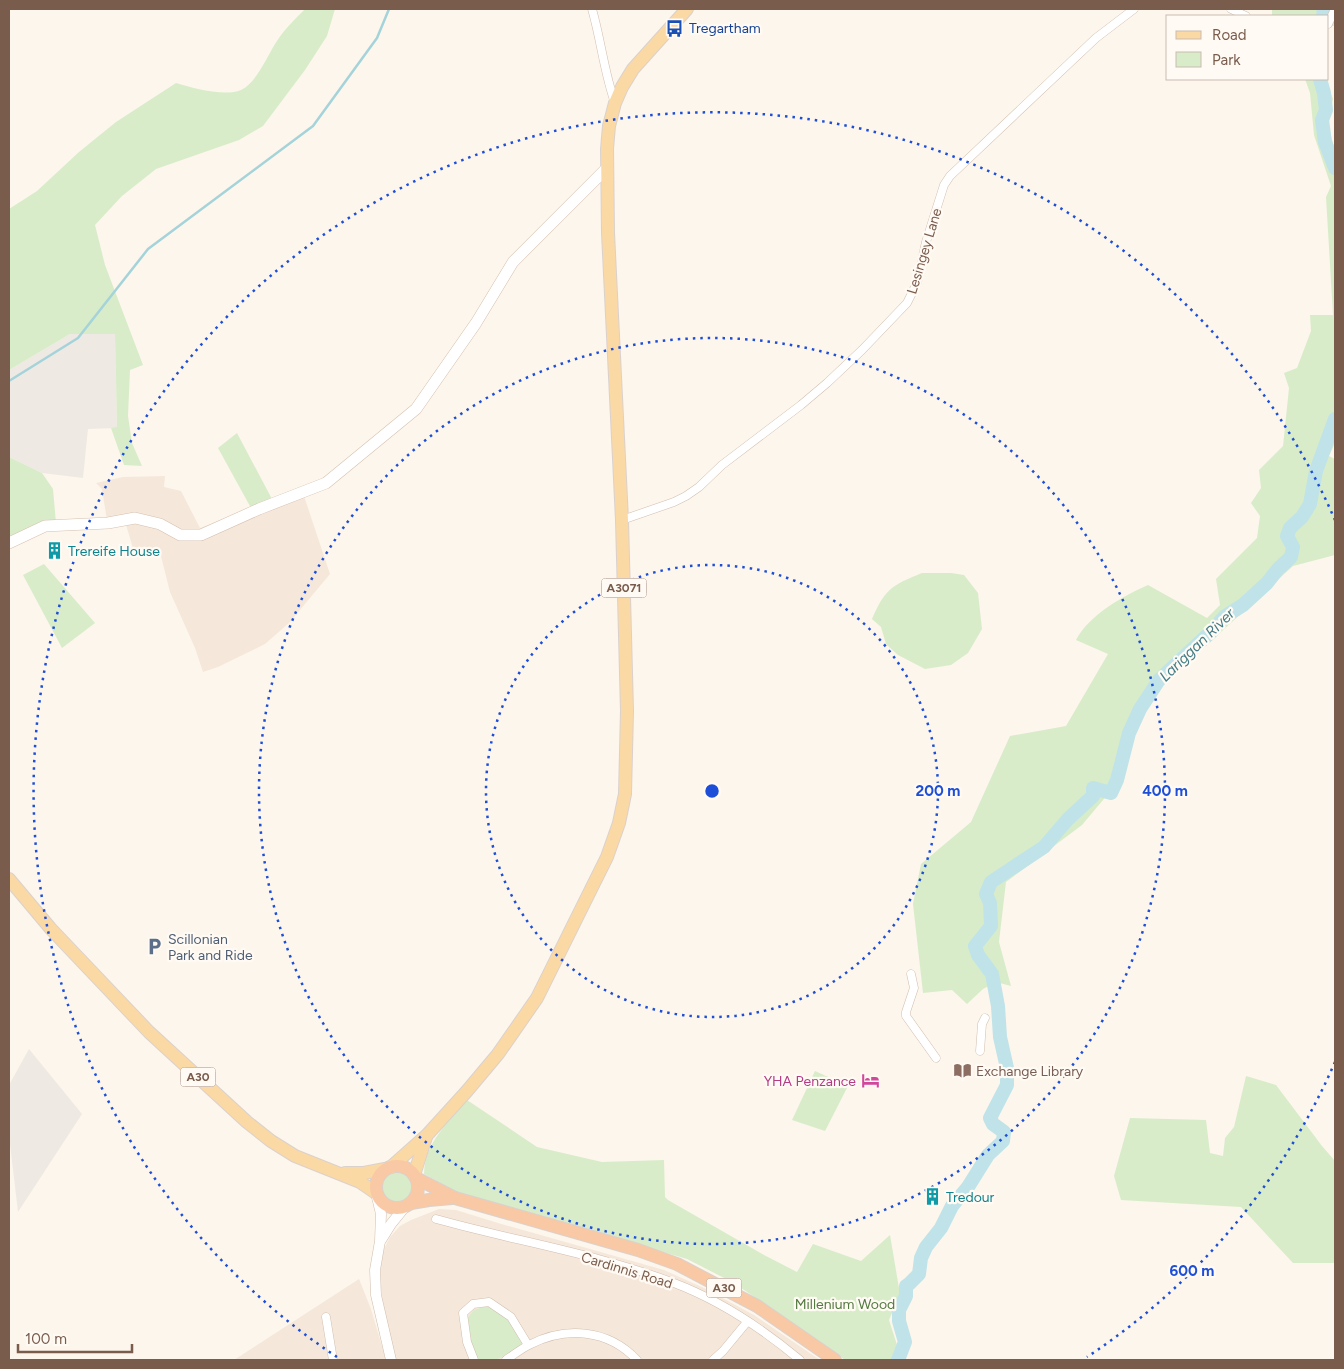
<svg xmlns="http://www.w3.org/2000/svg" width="1344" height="1369" font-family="Figtree,sans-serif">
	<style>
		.residential { fill: #f5e8da }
		.industrial { fill: #efe9e4 }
		.green { fill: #d8ecc9 }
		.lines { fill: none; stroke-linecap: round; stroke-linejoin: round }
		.stream { stroke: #a5d3da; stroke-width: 2.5 }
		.river { stroke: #bfe3e8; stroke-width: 14 }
		.minor-casing { stroke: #d1beb0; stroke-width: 9 }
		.tertiary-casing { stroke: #d1beb0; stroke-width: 11 }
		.secondary-casing { stroke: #d6c0b0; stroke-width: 12 }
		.primary-casing { stroke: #dad1cd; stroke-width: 14 }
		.trunk-casing { stroke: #dad1cd; stroke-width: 14 }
		.minor { stroke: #fff; stroke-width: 8 }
		.tertiary { stroke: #fff; stroke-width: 10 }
		.secondary { stroke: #fff; stroke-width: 11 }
		.primary { stroke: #fbd9a5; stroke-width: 12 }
		.trunk { stroke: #f9c8a4; stroke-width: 12 }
		.ring { fill: none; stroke: #1d4ed8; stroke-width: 2.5; stroke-dasharray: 2.5 5 }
		.labels { text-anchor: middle; stroke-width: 4.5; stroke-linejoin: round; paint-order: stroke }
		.shield { fill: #fffaf3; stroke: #a28b7f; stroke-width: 1 }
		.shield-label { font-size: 12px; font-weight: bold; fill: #7a5c4d }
		.transit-label { font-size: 14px; fill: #164399; stroke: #fffaf3; text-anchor: start }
		.street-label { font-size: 14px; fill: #7a5c4d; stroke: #fffaf3 }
		.culture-label { font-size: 14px; fill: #0d838f; stroke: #fffaf3; text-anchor: start }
		.service-label { font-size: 14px; fill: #4e5e75; stroke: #fffaf3; text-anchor: start }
		.education-label { font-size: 14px; fill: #785e54; stroke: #fffaf3; text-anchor: start }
		.hotel-label { font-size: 14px; fill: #b23c85; stroke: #fffaf3; text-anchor: end }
		.park-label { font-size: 14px; fill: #537a41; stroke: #fffaf3 }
		.water-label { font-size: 15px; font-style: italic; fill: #437c86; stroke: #fffaf3 }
		.centre { fill: #1d4ed8; stroke: #fffaf3; stroke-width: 2.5 }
		.ring-label { font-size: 15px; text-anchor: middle; font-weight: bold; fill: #1d4ed8; stroke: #fffaf3; stroke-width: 4.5; stroke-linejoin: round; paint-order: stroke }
	</style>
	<rect width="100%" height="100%" fill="#fdf6ec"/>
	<!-- residential -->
	<g class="residential">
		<polygon points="165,476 164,487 181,491 200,528 251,508 304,496 330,574 289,623 265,644 218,667 203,672 195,648 170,592 159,548 133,548 126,525 108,527 102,489 96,483 123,477"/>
		<polygon points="439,1209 456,1210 498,1223 664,1270 704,1288 754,1315 820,1360 395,1360 384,1313 380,1279 382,1253 390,1237 400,1226 411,1220"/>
		<polygon points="359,1279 371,1309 386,1360 234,1360"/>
	</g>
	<!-- industrial -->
	<g class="industrial">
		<polygon points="115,333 117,428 88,429 83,478 42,473 9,457 9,370 70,334"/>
		<polygon points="29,1049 82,1114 18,1212 9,1136 9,1085"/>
	</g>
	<!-- green -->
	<g class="green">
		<path d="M305 9H335L327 36 305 70 263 126 239 140 156 169 122 196 95 225 105 265 143 365 130 370 128 416 132 443 142 466 124 465 111 428 117 427 115 334H70L9 370V209L37 191 79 152 116 122 176 83C193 88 224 97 241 90 256 83 267 57 275 44 283 31 294 20 305 9Z"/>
		<polygon points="1272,9 1335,9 1335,26 1328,26 1328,16 1272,16"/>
		<path d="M1305 79H1325L1333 99 1327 124 1335 150V443L1329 456 1335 459V555L1293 566 1159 689 1133 734 1124 775 1082 825 1006 882 999 942 1011 986 996 982 983 989 967 1004 952 990 923 993 913 904 921 864 971 822 1010 736 1066 726 1108 654 1076 640C1089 615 1123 596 1148 585L1207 618 1220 605 1216 579 1257 538 1260 516 1251 503 1261 488 1259 470 1283 446 1289 388 1284 373 1297 368 1311 331 1310 315H1333L1326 197 1331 186 1314 135 1310 93Z"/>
		<polygon points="237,433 273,501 251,508 218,448"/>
		<polygon points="9,457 42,473 53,489 56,523 9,538"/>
		<polygon points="44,564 95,623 62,648 23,575"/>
		<path d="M922 573H951L964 575 978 593 982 629 968 653 951 665 925 669 898 655 886 644 881 627 872 619C885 589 892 585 922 573Z"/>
		<polygon points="815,1071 848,1086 825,1131 792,1120"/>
		<polygon points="1246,1076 1276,1085 1322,1146 1335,1161 1335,1263 1293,1263 1241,1207 1121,1200 1114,1176 1130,1118 1206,1120 1210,1153 1223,1156 1225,1138 1234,1127"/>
		<path d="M467 1100 537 1147 602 1162 664 1160 665 1197 668 1200 764 1255 797 1272 813 1244 861 1261 890 1235 900 1294 889 1320 898 1348 893 1360H845L734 1283 687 1259 457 1192 424 1174C425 1142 448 1123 467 1100Z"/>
		<circle cx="397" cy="1188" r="17"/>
		<polygon points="487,1306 513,1321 525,1342 521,1347 496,1360 476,1360 468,1331 468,1317 474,1310"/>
	</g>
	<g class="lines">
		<!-- stream -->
		<polyline class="stream" points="9,381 78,338 148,249 313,126 377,38 389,9"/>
		<!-- river -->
		<g class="river">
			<polyline points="1323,16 1324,9"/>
			<polyline points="1320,79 1324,93 1326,110 1322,120 1325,142 1335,168"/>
			<polyline points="909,1284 919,1274 921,1258 926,1247 941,1228 952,1206 968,1187 988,1155 1003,1141 1004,1132 993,1124 990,1118 1007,1085 1007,1068 1000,1037 998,1006 992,974 978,955 975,946 991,926 990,903 986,894 991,882 1044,847 1068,819 1093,796 1093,788 1111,793 1117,780 1129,733 1140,709 1159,680 1213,630 1224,617 1243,605 1267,583 1278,569 1291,557 1293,547 1287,536 1290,528 1302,517 1310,504 1316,471 1335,419"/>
			<polyline points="898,1360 905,1342 899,1321 899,1310 906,1296 906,1286"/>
		</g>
		<defs>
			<g id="minor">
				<path d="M592 9C601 40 604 72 615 103"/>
				<polyline points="1231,9 1246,16"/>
				<polyline points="1328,24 1335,9"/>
				<polyline points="622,520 674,502 686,496 699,487 722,465 801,405 827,383 862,350 907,303 917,283 926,242 944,185 950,176 1096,38 1134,9"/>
				<polyline points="911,974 914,988 906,1012 906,1016 936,1058"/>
				<polyline points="980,1051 982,1024 985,1018"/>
				<path d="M436 1219C515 1241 598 1254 674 1283 719 1300 764 1330 800 1360"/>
				<polyline points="326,1317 333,1360"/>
				<polyline points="474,1360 467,1342 463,1313 473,1304 489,1302 511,1317 528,1345"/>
				<path d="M506 1360C513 1355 521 1349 529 1345 566 1326 608 1329 637 1360"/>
				<polyline points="713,1360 723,1351 747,1322"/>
			</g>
			<g id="tertiary">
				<polyline points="377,1197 381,1214 380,1241 375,1270 376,1295 391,1360"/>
				<polyline points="381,1240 391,1224 404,1208"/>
			</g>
			<polyline id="secondary" points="9,543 45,526 108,523 135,518 160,524 180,535 201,535 259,509 326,483 416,409 476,323 513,262 606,169"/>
			<g id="primary">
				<polyline points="9,879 51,929 149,1032 247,1122 271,1141 295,1156 360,1182 376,1193"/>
				<polyline points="391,1167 427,1135 467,1091 498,1054 537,998 607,857 619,823 625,794 627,711 622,520 608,233 607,149 609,126 615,103 622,87 633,69 687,9"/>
				<polyline points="345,1173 364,1173 385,1169"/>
				<polyline points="414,1175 426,1137"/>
			</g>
			<g id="trunk">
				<circle cx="397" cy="1187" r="21"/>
				<polyline points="416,1178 455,1198 638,1250 677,1264 757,1306 835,1360"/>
				<polyline points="411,1203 429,1200 452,1198"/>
			</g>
		</defs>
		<!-- minor casing -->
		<use href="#minor" class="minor-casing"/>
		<!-- tertiary casing -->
		<use href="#tertiary" class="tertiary-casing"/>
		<!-- secondary casing -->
		<use href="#secondary" class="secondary-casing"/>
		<!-- primary casing -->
		<use href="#primary" class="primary-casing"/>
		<!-- trunk casing -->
		<use href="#trunk" class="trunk-casing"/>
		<!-- minor -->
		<use href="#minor" class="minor"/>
		<!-- tertiary -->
		<use href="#tertiary" class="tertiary"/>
		<!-- secondary -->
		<use href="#secondary" class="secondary"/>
		<!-- primary -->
		<use href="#primary" class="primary"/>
		<!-- trunk -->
		<use href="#trunk" class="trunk"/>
	</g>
	<!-- distance rings -->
	<g class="ring">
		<circle cx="712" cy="791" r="226"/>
		<circle cx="712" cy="791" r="453"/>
		<path d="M1335 1062A679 679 0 0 1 1087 1357M337 1357A679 679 0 1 1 1335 520"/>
	</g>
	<!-- icons -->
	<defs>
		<symbol id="bus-bare" viewBox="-9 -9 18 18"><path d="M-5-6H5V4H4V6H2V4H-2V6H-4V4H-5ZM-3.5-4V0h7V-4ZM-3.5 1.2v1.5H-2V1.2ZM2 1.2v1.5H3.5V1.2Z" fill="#1a4fb4" stroke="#fffaf3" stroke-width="2.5" paint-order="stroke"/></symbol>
		<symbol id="building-bare" viewBox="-9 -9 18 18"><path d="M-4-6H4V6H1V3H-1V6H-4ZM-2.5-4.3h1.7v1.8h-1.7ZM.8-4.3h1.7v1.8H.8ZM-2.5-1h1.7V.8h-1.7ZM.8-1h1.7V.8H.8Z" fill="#0f9aa8" stroke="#fffaf3" stroke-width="2.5" paint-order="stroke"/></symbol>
		<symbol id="parking-bare" viewBox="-9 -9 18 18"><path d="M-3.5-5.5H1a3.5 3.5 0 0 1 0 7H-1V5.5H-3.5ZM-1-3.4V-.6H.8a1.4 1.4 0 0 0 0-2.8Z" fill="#5c6f8a" stroke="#fffaf3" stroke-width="2.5" paint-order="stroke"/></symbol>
		<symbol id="library-bare" viewBox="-9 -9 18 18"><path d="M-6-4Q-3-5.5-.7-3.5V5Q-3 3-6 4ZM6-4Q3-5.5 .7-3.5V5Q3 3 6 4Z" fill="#8d6e63" stroke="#fffaf3" stroke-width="2.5" paint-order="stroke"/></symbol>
		<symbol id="hotel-bare" viewBox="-9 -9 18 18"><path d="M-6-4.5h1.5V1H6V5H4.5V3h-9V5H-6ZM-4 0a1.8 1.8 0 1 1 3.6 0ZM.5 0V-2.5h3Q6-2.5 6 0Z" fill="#d1479c" stroke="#fffaf3" stroke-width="2.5" paint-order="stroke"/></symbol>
	</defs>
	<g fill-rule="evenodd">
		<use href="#bus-bare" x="662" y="16" width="25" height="25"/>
		<use href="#building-bare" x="42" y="538" width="25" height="25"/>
		<use href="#parking-bare" x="142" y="934" width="25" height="25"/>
		<use href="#library-bare" x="950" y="1058" width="25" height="25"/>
		<use href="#hotel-bare" x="858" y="1068" width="25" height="25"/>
		<use href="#building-bare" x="920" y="1184" width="25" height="25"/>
	</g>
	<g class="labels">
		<!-- shield labels -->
		<g class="shield">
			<rect x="601.5" y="578.5" width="45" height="19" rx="4"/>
			<rect x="180.5" y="1067.5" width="35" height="19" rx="4"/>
			<rect x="706.5" y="1278.5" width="35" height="19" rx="4"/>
		</g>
		<g class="shield-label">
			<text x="624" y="592">A3071</text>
			<text x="198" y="1081">A30</text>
			<text x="724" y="1292">A30</text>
		</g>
		<!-- transit labels -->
		<g class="transit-label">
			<text x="689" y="33">Tregartham</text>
		</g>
		<!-- street labels -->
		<g class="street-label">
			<text transform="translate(924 251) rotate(-73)" y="5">Lesingey Lane</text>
			<text transform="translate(627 1270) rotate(17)" y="5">Cardinnis Road</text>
		</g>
		<!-- culture labels -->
		<g class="culture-label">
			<text x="68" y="556">Trereife House</text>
			<text x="946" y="1202">Tredour</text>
		</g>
		<!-- service labels -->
		<g class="service-label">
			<text x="168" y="944">Scillonian<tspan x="168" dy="16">Park and Ride</tspan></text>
		</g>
		<!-- education labels -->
		<g class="education-label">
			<text x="976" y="1076">Exchange Library</text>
		</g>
		<!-- hotel labels -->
		<g class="hotel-label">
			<text x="856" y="1086">YHA Penzance</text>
		</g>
		<!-- park labels -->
		<g class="park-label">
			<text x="845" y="1309">Millenium Wood</text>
		</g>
		<!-- water labels -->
		<g class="water-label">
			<text transform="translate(1197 645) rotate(-44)" y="5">Lariggan River</text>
		</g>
	</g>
	<circle cx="712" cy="791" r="8" class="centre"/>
	<g class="ring-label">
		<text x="938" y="796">200 m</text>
		<text x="1165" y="796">400 m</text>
		<text x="1192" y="1276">600 m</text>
	</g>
	<!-- border -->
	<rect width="1344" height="1369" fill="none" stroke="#7a5c4d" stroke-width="20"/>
	<!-- legend -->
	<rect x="1166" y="15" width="162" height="65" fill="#fffaf3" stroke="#cabbb1"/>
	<rect x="1176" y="31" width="25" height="8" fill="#fbd9a5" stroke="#cabbb1"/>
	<text x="1212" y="40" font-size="15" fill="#7a5c4d">Road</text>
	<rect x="1176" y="52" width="25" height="15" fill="#d8ecc9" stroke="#cabbb1"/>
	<text x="1212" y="65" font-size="15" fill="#7a5c4d">Park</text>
	<!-- scale -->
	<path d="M18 1344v8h114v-8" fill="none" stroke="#7a5c4d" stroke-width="2.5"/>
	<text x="25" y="1344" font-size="15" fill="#7a5c4d" stroke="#fffaf3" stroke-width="4" paint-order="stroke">100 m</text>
</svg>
